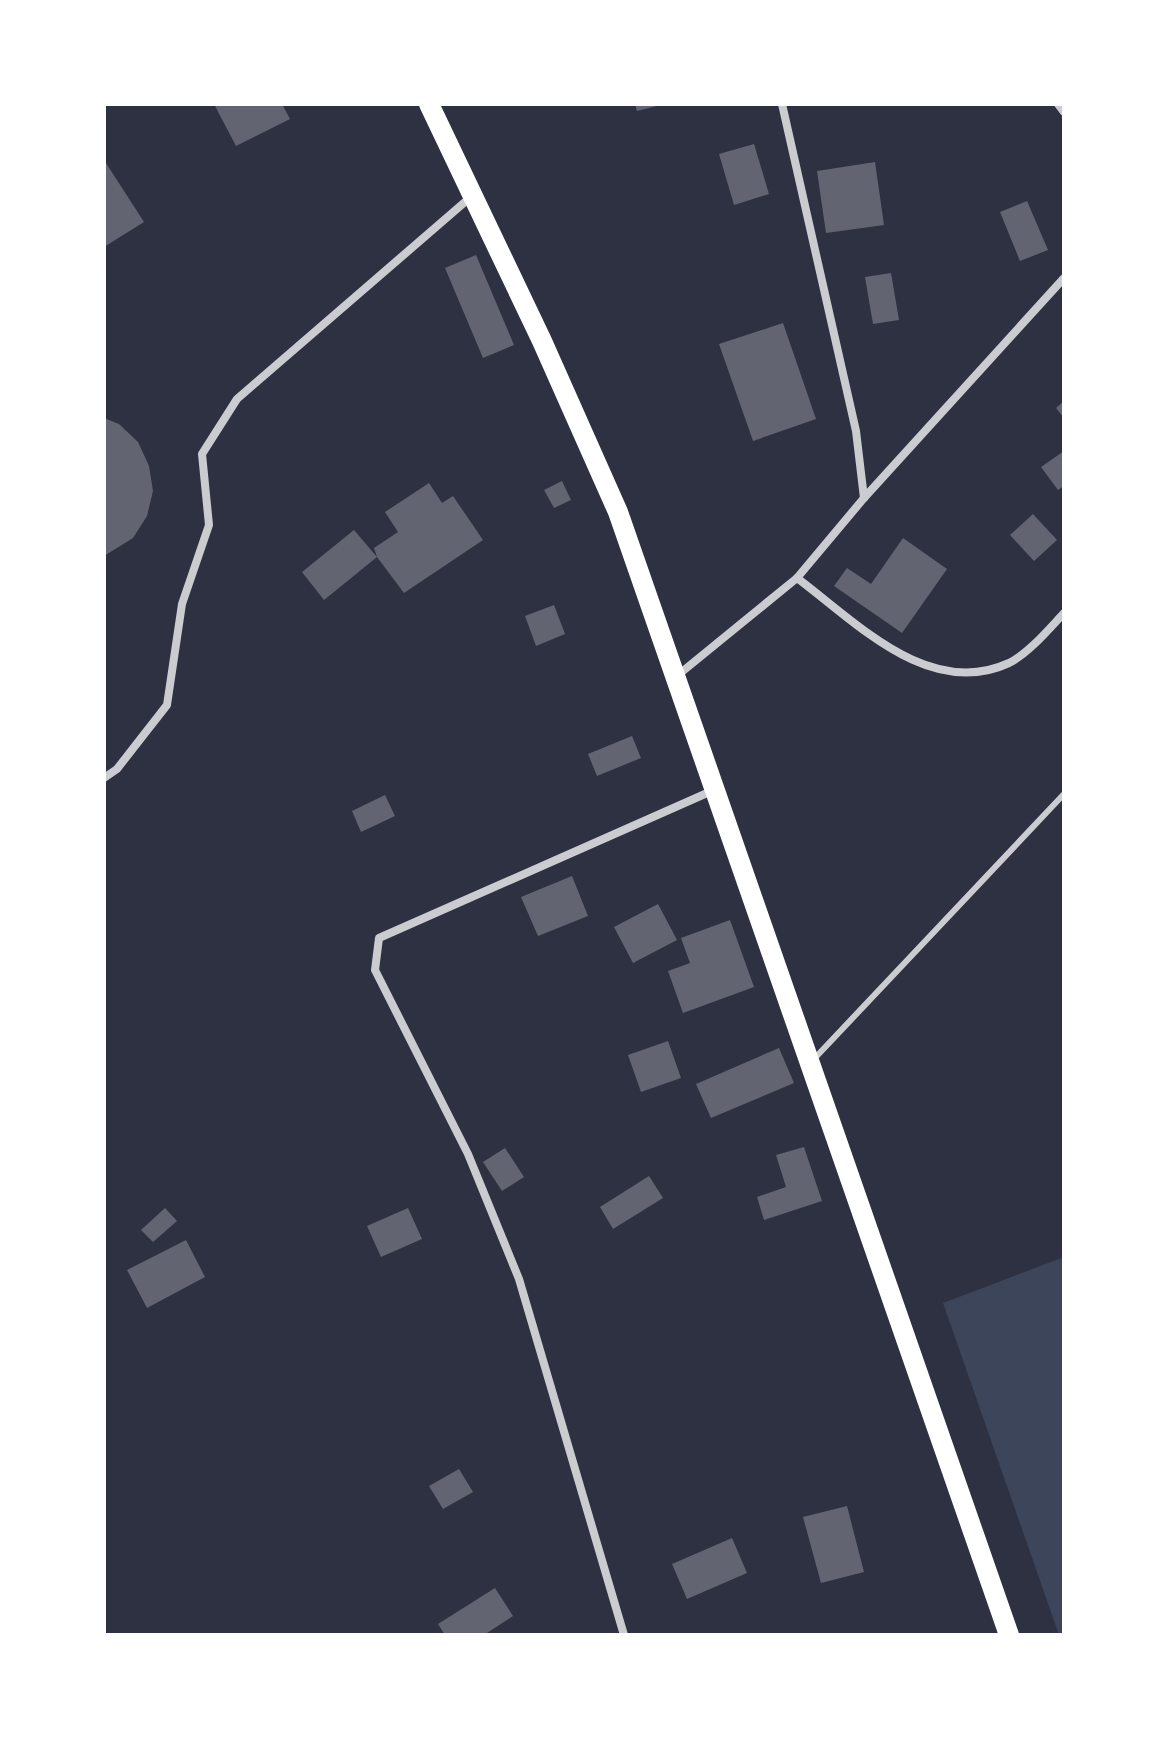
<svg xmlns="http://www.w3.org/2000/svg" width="1168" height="1739" font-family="'Fira Sans Condensed',sans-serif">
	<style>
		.green { fill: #3c4559 }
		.building { fill: #626471 }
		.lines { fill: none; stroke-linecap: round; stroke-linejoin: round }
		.service { stroke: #caccd0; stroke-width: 6 }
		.minor { stroke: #caccd0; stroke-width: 8 }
		.trunk { stroke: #fff; stroke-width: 20 }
	</style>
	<rect width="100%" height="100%" fill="#2d3142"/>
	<!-- green -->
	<polygon class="green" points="1064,1257 1064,1635 1059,1635 943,1303"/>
	<!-- building -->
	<g class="building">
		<polygon points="214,104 282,104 290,119 236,146"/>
		<polygon points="635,104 661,104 661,105 637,111"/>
		<polygon points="754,144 769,194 734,205 719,154"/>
		<polygon points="104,160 144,222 104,247"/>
		<polygon points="875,162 884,225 826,233 817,171"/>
		<polygon points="1027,201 1048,250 1020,261 1000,212"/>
		<polygon points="476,255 514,345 483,358 445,268"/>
		<polygon points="891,273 899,320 873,324 865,277"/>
		<polygon points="783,323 816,419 753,441 719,344"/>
		<polygon points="1064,401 1064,418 1056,408"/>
		<polygon points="104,418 119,424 138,442 149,466 153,491 147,516 133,538 104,556"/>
		<polygon points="1064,451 1064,486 1058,490 1041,467"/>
		<polygon points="562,481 571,500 554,508 544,490"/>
		<polygon points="429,483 442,503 453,496 483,540 404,593 377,557 324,600 302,572 354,530 377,557 374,548 398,532 385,512"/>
		<polygon points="1033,514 1057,540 1034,561 1010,535"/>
		<polygon points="903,538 947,569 902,633 834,586 847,568 871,584"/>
		<polygon points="554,605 565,634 536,646 525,616"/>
		<polygon points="632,736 641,758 597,776 588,754"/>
		<polygon points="385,795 395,816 361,832 352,811"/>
		<polygon points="572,876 588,916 538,936 521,897"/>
		<polygon points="658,904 677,940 633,963 614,927"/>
		<polygon points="730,920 754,987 683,1013 668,971 690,963 681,938"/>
		<polygon points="668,1041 681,1078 641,1092 628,1055"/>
		<polygon points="779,1048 794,1083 711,1118 696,1084"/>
		<polygon points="804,1147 822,1201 764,1220 757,1197 786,1187 776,1155"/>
		<polygon points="505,1148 524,1177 502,1191 483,1162"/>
		<polygon points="649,1176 663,1198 613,1229 600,1207"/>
		<polygon points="165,1208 177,1221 153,1242 141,1230"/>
		<polygon points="408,1208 422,1239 381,1257 367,1226"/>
		<polygon points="186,1240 205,1277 147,1308 127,1270"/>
		<polygon points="459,1469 473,1492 443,1509 429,1486"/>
		<polygon points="847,1506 864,1572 821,1583 803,1517"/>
		<polygon points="732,1538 747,1573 687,1599 672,1564"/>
		<polygon points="495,1588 513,1616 484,1635 445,1635 438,1624"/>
	</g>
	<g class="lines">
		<!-- service -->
		<polyline class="service" points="814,1059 1064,794"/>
		<!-- minor -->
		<g class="minor">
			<polyline points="782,104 856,431 864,498"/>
			<polyline points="1058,104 1064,112"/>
			<path d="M797 578C856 622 929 700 1009 663 1029 653 1049 629 1064 613"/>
			<polyline points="678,675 797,578 864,498 1064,278"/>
			<polyline points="104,778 117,769 167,705 182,604 209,525 202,454 237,399 473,195"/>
			<polyline points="624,1635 519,1279 468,1154 375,970 379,938 714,790"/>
		</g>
		<!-- trunk -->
		<polyline class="trunk" points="429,104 542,341 618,512 1009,1635"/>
	</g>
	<!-- border -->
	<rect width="1168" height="1739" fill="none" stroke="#ffffff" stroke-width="212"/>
</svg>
